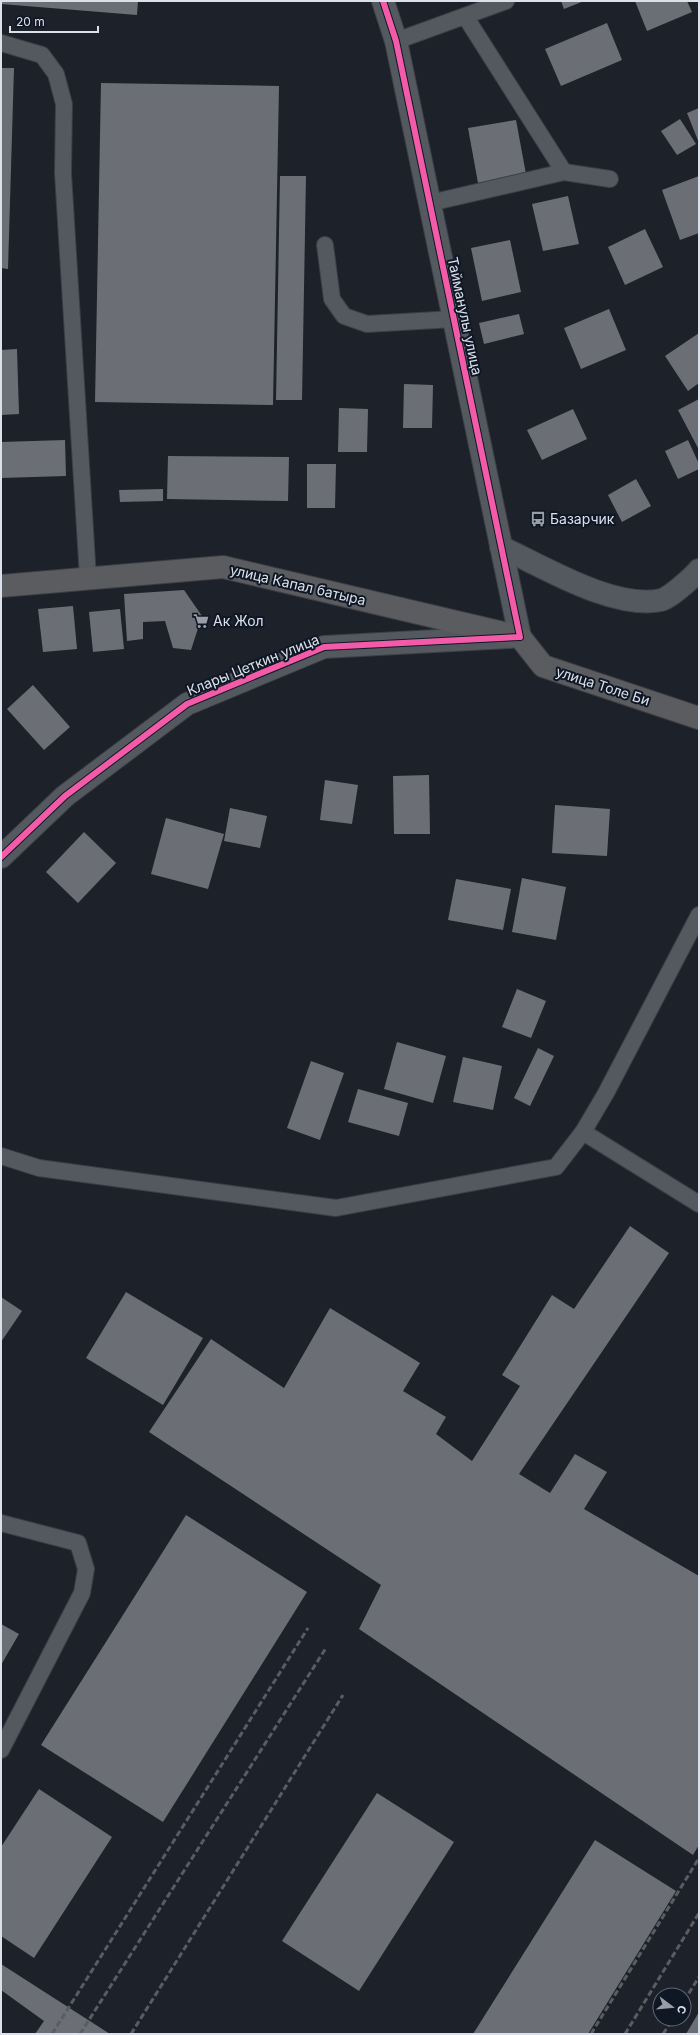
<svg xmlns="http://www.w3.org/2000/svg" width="700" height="2035" font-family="Inter,sans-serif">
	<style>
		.building { fill: #6b6f75 }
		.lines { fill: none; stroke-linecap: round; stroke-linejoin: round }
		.service-casing { stroke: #3b3e45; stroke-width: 18 }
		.minor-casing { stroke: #3b3e45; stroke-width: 24 }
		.tertiary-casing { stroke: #3b3e45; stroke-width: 24 }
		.secondary-casing { stroke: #3b3e45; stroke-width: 24 }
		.service { stroke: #54585f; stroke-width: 16 }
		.minor { stroke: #54585f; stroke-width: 22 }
		.tertiary { stroke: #54585f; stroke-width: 22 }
		.secondary { stroke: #5b5c5f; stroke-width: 22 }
		.rail { stroke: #595c63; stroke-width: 3; stroke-dasharray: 6 3; stroke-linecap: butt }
		.cycleway-casing { stroke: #0f1725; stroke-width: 8 }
		.cycleway { stroke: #f35aa7; stroke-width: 6 }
		.labels { text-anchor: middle; stroke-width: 4; stroke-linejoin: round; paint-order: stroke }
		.street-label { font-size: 14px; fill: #dbe1eb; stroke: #0f1725 }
		.poi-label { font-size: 14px; fill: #dbe1eb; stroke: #0f1725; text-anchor: start }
	</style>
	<rect width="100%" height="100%" fill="#1d2129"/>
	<!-- building -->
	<g class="building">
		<polygon points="1,1 138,1 137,15 1,4"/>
		<polygon points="561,1 584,1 564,9"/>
		<polygon points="635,1 687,1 692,12 647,31"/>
		<polygon points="607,23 622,60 561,86 545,49"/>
		<polygon points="1,68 14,68 8,269 1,268"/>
		<polygon points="101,83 279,86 273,405 95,402"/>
		<polygon points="699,108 699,143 687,113"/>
		<polygon points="680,119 696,144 677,155 661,131"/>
		<polygon points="516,120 526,174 478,183 468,128"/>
		<polygon points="280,176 306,176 302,400 276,400"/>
		<polygon points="699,176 699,233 680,240 662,190"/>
		<polygon points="568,196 579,244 543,251 532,204"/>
		<polygon points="645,229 663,267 625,285 608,247"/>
		<polygon points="510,240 521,292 482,301 471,248"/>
		<polygon points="609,309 626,350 581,369 564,328"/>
		<polygon points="519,314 524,334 484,344 479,323"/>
		<polygon points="699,333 699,383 688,391 665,356"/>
		<polygon points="17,349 19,414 1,415 1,350"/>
		<polygon points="404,384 433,385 432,428 403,428"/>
		<polygon points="699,399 699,450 678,410"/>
		<polygon points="339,408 368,409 367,452 338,452"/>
		<polygon points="573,409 587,439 542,460 527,430"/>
		<polygon points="65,440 66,476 1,478 1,442"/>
		<polygon points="688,440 699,464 699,469 678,479 665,451"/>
		<polygon points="168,456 289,457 288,501 167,499"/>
		<polygon points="307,464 336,464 335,508 307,508"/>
		<polygon points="636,479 651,506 622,522 608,495"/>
		<polygon points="163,489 163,501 120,502 119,490"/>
		<polygon points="184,590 202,616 191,650 173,648 165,621 143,622 143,639 127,641 124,594"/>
		<polygon points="73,606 77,649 43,652 38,609"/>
		<polygon points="120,609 124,649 93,652 89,612"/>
		<polygon points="33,685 70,727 44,750 7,709"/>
		<polygon points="429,775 430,834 394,834 393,776"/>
		<polygon points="325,780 358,785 352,824 320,820"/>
		<polygon points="555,805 610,809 607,856 552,853"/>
		<polygon points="230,808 267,816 260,848 224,841"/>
		<polygon points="166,818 224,834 208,889 151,874"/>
		<polygon points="84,832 116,863 78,903 46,872"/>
		<polygon points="522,878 566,887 556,940 512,932"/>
		<polygon points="456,879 511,889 503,930 448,920"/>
		<polygon points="517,989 546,1001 531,1038 502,1027"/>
		<polygon points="397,1042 446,1056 433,1103 384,1089"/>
		<polygon points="538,1048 554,1056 530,1106 514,1098"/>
		<polygon points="463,1057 502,1066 493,1110 453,1102"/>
		<polygon points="311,1061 344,1073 320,1140 287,1128"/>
		<polygon points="358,1089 408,1103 399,1136 348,1122"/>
		<polygon points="630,1226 669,1253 519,1474 550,1493 575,1454 607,1472 584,1509 699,1576 699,1845 693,1855 359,1629 381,1585 149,1432 211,1339 284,1388 330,1308 420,1363 403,1391 446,1417 436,1434 472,1461 520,1386 502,1375 552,1295 574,1309"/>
		<polygon points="126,1292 203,1338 163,1405 86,1358"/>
		<polygon points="1,1297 22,1311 1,1342"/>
		<polygon points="186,1515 307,1592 163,1822 41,1745"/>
		<polygon points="1,1624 19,1634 1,1665"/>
		<polygon points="39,1789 112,1837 34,1958 1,1936 1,1847"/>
		<polygon points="377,1793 454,1842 359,1991 282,1941"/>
		<polygon points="595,1840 676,1891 588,2034 473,2034"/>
		<polygon points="1,1964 110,2034 35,2034 44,2021 1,1990"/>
		<polygon points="699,2012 699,2034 686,2034"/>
	</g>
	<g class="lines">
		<defs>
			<g id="service">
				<polyline points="465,16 564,172"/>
				<polyline points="396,41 506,1"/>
				<polyline points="1,43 42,55 56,74 64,104 63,173 88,578"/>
				<polyline points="430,203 564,172 610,179"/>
				<polyline points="325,245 332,299 344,316 367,324 454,319"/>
				<polyline points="583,1132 699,1204"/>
				<polyline points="1,1156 39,1168 336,1208 556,1167 583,1132 606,1093 699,915"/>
				<polyline points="1,1523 78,1543 86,1569 82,1593 1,1750"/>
			</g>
			<g id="minor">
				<path d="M501 547C544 567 614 610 661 600 669 599 694 576 699 570"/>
				<polyline points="1,857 65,796 187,704 324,647 511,637"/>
			</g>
			<polyline id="tertiary" points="383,1 396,41 520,637"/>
			<polyline id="secondary" points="1,586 223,567 520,637 543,666 699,718"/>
		</defs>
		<!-- service casing -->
		<use href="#service" class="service-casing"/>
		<!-- minor casing -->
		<use href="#minor" class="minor-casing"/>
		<!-- tertiary casing -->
		<use href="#tertiary" class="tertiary-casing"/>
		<!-- secondary casing -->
		<use href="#secondary" class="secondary-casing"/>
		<!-- service -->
		<use href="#service" class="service"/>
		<!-- minor -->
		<use href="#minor" class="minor"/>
		<!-- tertiary -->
		<use href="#tertiary" class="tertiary"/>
		<!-- secondary -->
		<use href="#secondary" class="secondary"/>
		<!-- rail -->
		<g class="rail">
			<polyline points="684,2001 699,1977"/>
			<polyline points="52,2034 308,1628"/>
			<polyline points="80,2034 326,1648"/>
			<polyline points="131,2034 343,1695"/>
			<polyline points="591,2034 699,1858"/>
			<polyline points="625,2034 699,1913"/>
			<polyline points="663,2034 673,2019"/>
		</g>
		<defs>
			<polyline id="cycleway" points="1,857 65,796 187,704 324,647 520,637 396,41 383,1"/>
		</defs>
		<!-- cycleway casing -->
		<use href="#cycleway" class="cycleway-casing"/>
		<!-- cycleway -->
		<use href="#cycleway" class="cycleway"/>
	</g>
	<!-- icons -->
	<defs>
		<symbol id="bus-bare" viewBox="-9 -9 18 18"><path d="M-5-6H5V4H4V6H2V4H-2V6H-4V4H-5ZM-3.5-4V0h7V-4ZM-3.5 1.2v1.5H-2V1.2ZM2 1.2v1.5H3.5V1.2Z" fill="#989ea7" stroke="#0f1725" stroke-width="2.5" paint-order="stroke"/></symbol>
		<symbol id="supermarket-bare" viewBox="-9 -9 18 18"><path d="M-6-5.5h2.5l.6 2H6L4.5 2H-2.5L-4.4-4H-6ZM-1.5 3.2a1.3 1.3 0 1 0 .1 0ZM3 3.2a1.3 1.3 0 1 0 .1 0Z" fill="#989ea7" stroke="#0f1725" stroke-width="2.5" paint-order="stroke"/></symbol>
	</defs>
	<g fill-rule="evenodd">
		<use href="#bus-bare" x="527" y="508" width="22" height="22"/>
		<use href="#supermarket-bare" x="190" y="610" width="22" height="22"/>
	</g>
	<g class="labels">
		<!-- street labels -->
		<g class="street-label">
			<text transform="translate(465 316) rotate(78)" y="5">Тайманулы улица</text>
			<text transform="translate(298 585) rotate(13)" y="5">улица Капал батыра</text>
			<text transform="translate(253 665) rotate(-22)" y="5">Клары Цеткин улица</text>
			<text transform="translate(603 686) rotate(18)" y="5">улица Толе Би</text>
		</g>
		<!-- poi labels -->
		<g class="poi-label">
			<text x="550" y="524">Базарчик</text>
			<text x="213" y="626">Ак Жол</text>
		</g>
	</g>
	<!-- border -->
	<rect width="700" height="2035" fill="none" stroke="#dbe1eb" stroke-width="4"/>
	<!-- north arrow -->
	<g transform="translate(672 2007) rotate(106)"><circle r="19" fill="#0f1725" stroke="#616874"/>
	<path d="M0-3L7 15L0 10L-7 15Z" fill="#989ea7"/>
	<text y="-6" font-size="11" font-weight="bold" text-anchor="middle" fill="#dbe1eb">С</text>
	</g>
	<!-- scale -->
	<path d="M10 26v6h88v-6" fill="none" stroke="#dbe1eb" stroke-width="2"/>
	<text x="16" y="26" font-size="12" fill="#dbe1eb" stroke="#0f1725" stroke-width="3" paint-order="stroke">20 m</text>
</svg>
